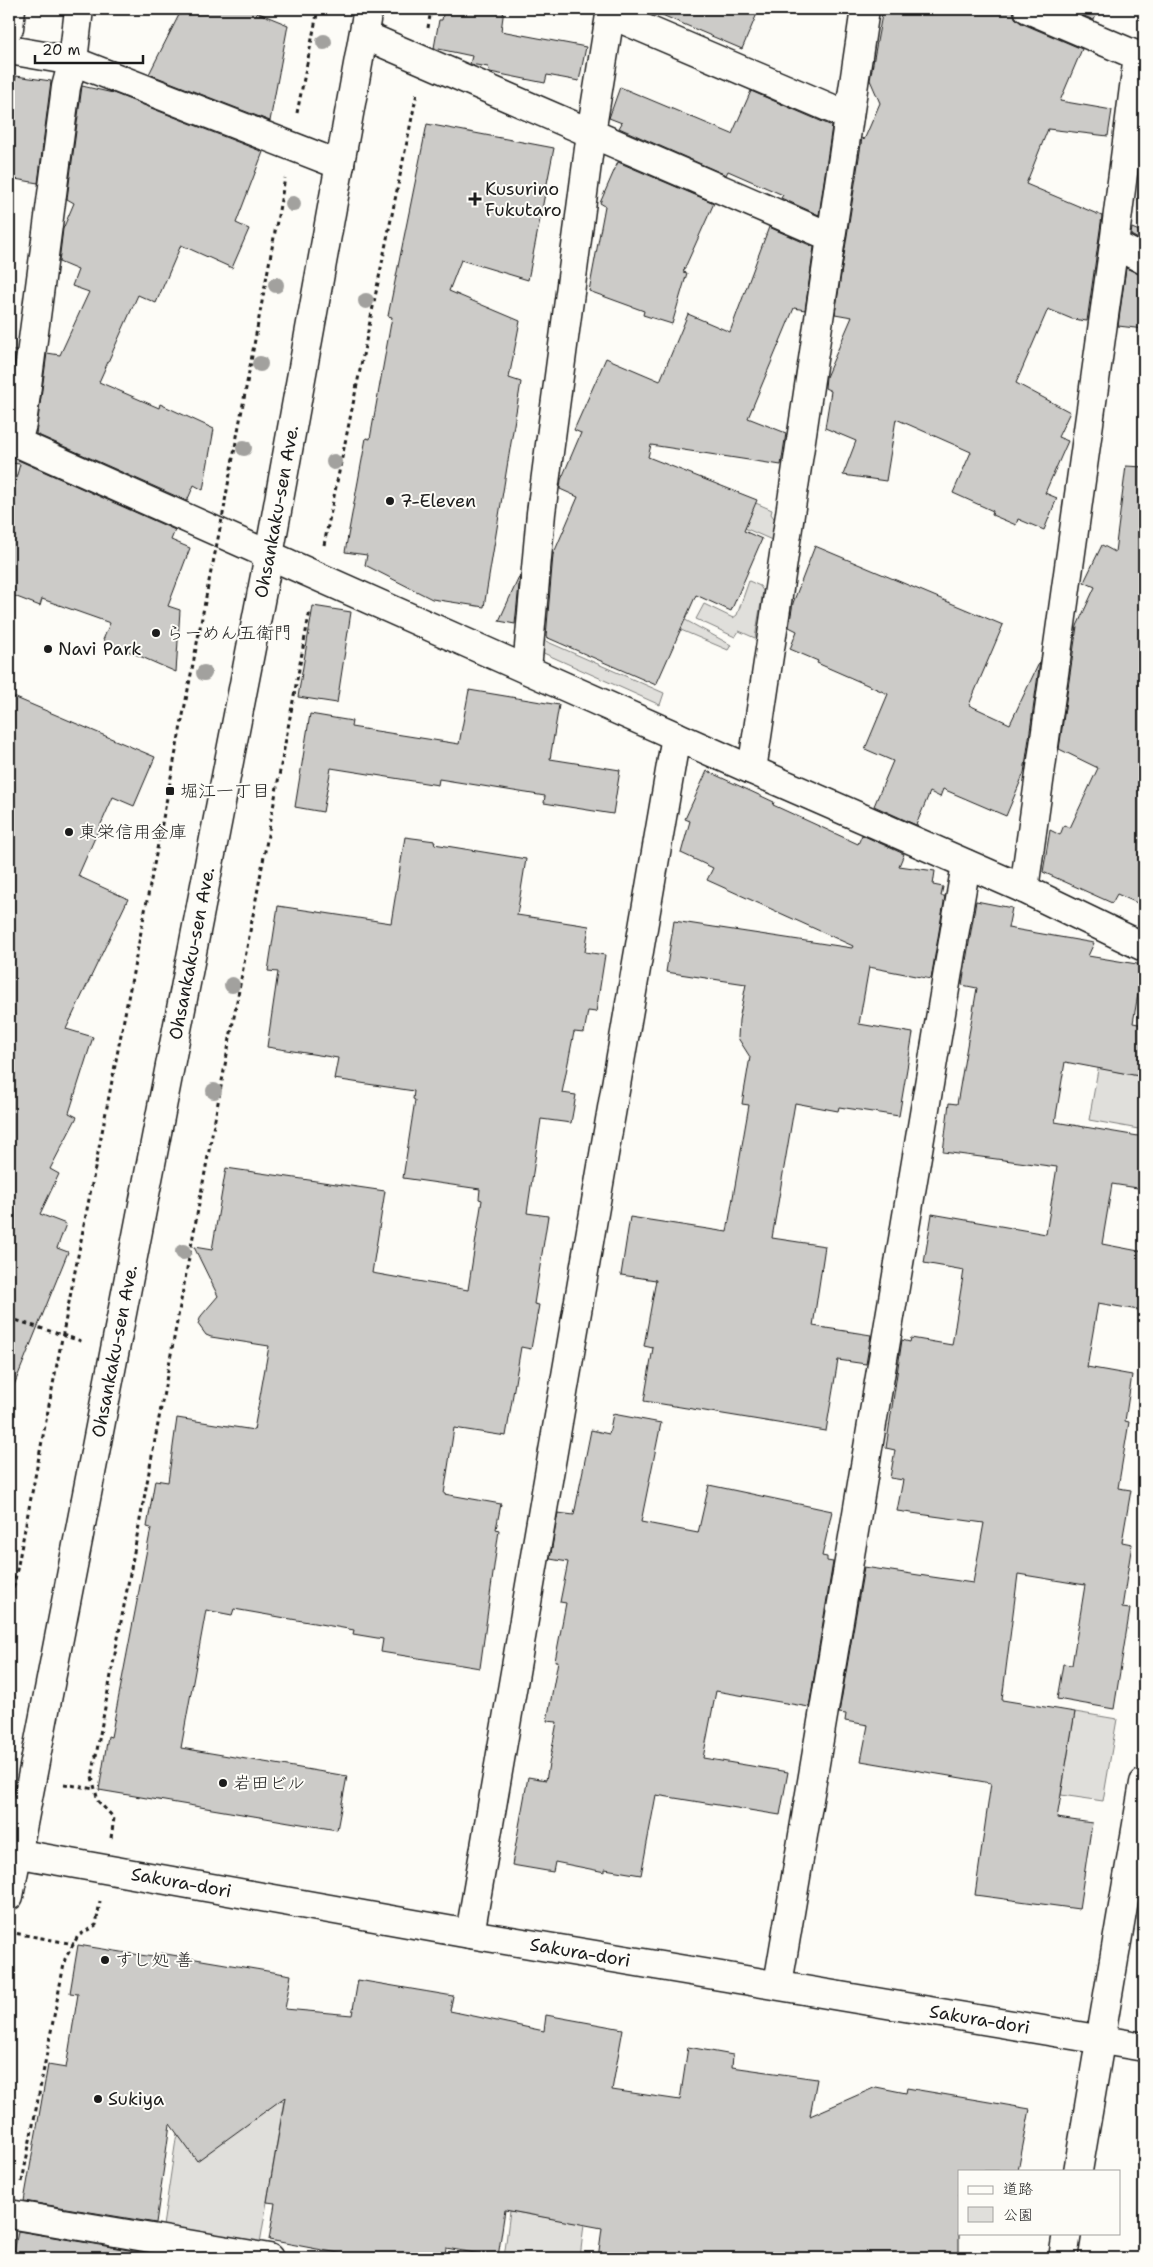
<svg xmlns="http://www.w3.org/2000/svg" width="1153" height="2267" font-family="'Shantell Sans','Klee One',sans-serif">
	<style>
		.green { fill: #e0dfdb; stroke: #7e7e7c }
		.building { fill: #cccbc8; stroke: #1c1c1c }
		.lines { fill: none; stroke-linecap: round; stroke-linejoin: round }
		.minor-casing { stroke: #1c1c1c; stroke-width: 31 }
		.path { stroke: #1c1c1c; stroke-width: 3; stroke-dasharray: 4 4; stroke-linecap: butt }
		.minor { stroke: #fdfcf7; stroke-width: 28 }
		.path-bridge { stroke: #1c1c1c; stroke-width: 3; stroke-dasharray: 4 4; stroke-linecap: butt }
		.tree { fill: #a2a19e }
		.poi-dot { fill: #1c1c1c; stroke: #fdfcf7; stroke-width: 2 }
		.labels { text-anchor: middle; stroke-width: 4; stroke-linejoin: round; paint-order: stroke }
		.poi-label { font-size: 18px; fill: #1c1c1c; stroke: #fdfcf7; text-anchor: start }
		.street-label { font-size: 18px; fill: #1c1c1c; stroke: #fdfcf7 }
	</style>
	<rect width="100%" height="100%" fill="#fdfcf7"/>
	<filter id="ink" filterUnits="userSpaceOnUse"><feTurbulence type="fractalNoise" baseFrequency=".02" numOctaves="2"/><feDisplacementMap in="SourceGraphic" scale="10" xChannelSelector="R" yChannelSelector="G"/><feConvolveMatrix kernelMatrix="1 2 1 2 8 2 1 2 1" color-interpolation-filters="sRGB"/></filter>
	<g filter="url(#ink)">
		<!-- green -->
		<g class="green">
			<polygon points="702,480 772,510 771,514 776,521 772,540 692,505"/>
			<polygon points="749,581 760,586 763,591 755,638 739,631 735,637 696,619 704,604 733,618 737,615"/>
			<polygon points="608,599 678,616 731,645 728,650"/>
			<polygon points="541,639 664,693 660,705 539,651"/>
			<polygon points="1107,1019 1114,1071 1144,1077 1144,1130 1089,1120"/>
			<polygon points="1075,1712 1117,1719 1103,1801 1061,1795"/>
			<polygon points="184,2086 284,2101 260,2243 163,2226"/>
			<polygon points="510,2211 584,2224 580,2258 504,2258"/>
		</g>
		<!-- building -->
		<g class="building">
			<polygon points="182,9 249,9 288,25 270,121 149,74"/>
			<polygon points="444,9 504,9 501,31 586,47 579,81 547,75 545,83 490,72 488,67 470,64 472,56 434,48 439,20 442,20"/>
			<polygon points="648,9 759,9 742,49"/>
			<polygon points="883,9 1013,9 1015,18 1021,23 1082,49 1060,101 1112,110 1108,136 1048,129 1026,184 1102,216 1087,321 1072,319 1048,309 1016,383 1070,412 1058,437 1068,441 1045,493 1057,498 1044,530 1018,519 1016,525 992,515 993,511 953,493 971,452 896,419 886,481 843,475 856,441 825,428 831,391 825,388 826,377 852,317 835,314 862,138 864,140 880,103 870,80"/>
			<polygon points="1067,9 1099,9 1094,20"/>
			<polygon points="16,76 51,81 38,183 9,178 9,122"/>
			<polygon points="82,86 113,93 263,152 236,223 249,229 232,268 181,245 156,303 138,295 99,382 159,408 160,404 214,429 203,490 194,485 187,501 36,434 47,353 60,355 89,292 72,286 78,270 59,262 63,229 74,203 67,199"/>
			<polygon points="620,87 732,134 751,91 832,126 819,215 781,198 783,195 728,171 726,175 619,128 622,123 609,118"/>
			<polygon points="427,124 554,148 528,280 461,260 449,291 520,321 509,378 521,382 484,607 432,599 365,565 367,555 345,552 366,438 370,439 392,317 388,316"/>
			<polygon points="618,162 714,203 683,272 687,273 672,324 643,315 644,311 589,291 605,206 600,203"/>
			<polygon points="769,227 814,247 805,310 794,308 748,418 786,433 781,465 651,445 648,457 757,500 744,531 762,539 731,611 696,595 656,685 546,637 553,555 578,497 560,489 561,480 581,433 574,430 606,358 660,381 688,314 730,332"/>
			<polygon points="1132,228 1144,233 1144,242 1131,235"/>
			<polygon points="1126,268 1144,276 1144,329 1118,326"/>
			<polygon points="9,349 16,350 9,405"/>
			<polygon points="9,456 175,530 171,540 190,548 168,606 180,610 176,672 103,640 110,623 42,599 40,606 9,594 9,503 20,464 9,463"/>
			<polygon points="1126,466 1144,467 1144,906 1117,894 1112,903 1043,872 1050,830 1060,835 1064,825 1070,828 1098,768 1059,749 1077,626 1095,587 1084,582 1102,545 1115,552"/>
			<polygon points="815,546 1003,625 969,705 1010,724 1040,661 1024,773 1006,816 943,789 940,797 930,792 916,825 874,806 893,761 865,749 888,694 817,663 818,661 790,649 797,631 789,627 793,603"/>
			<polygon points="520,575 515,624 499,621"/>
			<polygon points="313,606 351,612 337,703 298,697"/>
			<polygon points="469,690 559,705 550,759 620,770 613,814 544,803 545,796 439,779 438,785 331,768 323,812 295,807 310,714 352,721 351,727 459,744"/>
			<polygon points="9,695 155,757 134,806 113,797 78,876 128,899 66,1029 93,1037 69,1113 77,1117 50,1169 59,1174 40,1214 66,1224 57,1248 68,1252 10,1395"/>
			<polygon points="707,771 774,802 773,805 858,844 862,835 904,854 899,866 935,871 933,885 943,887 941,896 945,896 931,979 869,967 859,1024 913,1033 899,1116 839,1107 838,1111 795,1103 772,1238 825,1246 813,1326 871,1335 866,1364 838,1360 826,1431 644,1401 653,1348 644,1346 656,1280 621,1275 630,1217 727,1232 749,1105 742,1104 750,1057 738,1038 739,1020 746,984 666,972 674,921 852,948 853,946 707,880 713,868 681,853 690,821 685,819"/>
			<polygon points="405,837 435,841 434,844 526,859 517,915 589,926 585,952 605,955 596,1012 588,1011 584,1033 574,1032 562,1093 576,1095 571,1123 541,1119 527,1213 548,1216 534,1304 539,1305 531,1349 521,1347 506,1436 454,1428 444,1494 501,1504 496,1529 499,1530 480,1668 381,1652 383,1639 353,1634 354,1630 234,1609 232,1615 206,1610 181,1748 347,1776 337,1830 99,1790 108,1736 111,1737 151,1528 147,1527 155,1480 168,1482 177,1418 254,1430 269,1346 211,1337 206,1335 198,1324 201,1316 218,1296 194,1247 212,1250 226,1168 385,1191 372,1273 468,1290 482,1200 479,1199 480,1189 403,1178 415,1100 413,1099 414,1091 334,1079 338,1058 267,1047 278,972 268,971 278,906 391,923"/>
			<polygon points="976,901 1012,908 1008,928 1094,943 1088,956 1143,965 1133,1023 1144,1025 1144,1077 1065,1062 1055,1122 1144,1137 1144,1189 1112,1184 1102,1244 1144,1252 1144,1311 1098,1303 1087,1367 1132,1375 1125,1421 1129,1422 1118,1488 1131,1490 1122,1542 1132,1544 1122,1608 1130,1609 1114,1709 1057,1699 1063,1664 1072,1665 1085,1585 1018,1574 1002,1700 1075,1712 1057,1818 1092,1823 1079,1909 975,1895 991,1783 861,1761 868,1725 845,1721 846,1714 839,1713 864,1567 973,1583 984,1523 897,1511 903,1480 890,1478 895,1450 886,1448 902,1340 910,1342 911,1338 952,1345 964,1270 924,1263 932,1214 1046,1234 1057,1167 943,1152 949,1103 957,1104 977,988 962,985"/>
			<polygon points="613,1414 661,1423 641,1522 698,1533 709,1485 832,1511 822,1556 827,1557 827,1561 833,1562 809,1707 716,1691 703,1758 788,1772 780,1815 656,1795 641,1875 605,1869 605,1872 555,1862 553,1872 512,1865 528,1777 546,1780 557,1722 547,1721 558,1661 555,1661 566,1603 560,1602 568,1562 550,1559 558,1513 574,1515 591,1430 609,1434"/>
			<polygon points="78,1945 159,1958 160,1953 291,1975 285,2009 352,2015 358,1980 453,1996 450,2011 544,2031 546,2015 623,2029 612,2090 680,2100 688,2047 733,2055 732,2067 817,2079 810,2116 876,2087 906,2093 907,2088 1030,2109 1018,2171 959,2171 959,2258 598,2258 602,2228 505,2210 498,2257 446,2248 444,2258 365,2258 269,2240 275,2203 267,2202 285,2097 197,2161 170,2124 156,2223 24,2201 48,2065 66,2068 78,1994 70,1993"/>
			<polygon points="18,2231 152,2254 151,2258 13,2258"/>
		</g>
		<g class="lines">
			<defs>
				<g id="minor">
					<polyline points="1028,9 1138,56 1114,244 1144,260"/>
					<polyline points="610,14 849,116"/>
					<polyline points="9,28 11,9"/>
					<polyline points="364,35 831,237"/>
					<polyline points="9,50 73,61 340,165"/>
					<polyline points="9,439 752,770 1024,889 1144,947"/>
					<polyline points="17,442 22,424 66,87 73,61 79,9"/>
					<polyline points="527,669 541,513 591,133 611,9"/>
					<polyline points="752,770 865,9"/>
					<polyline points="1024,889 1114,244"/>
					<path id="s1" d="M9 1852 470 1934 1144 2047"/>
					<path id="s2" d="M9 1896 269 555 368 9"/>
					<polyline points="470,1934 676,736"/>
					<polyline points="778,1984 966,864"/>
					<polyline points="1078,2171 1144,1783"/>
					<polyline points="9,2214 269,2258"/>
					<polyline points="1063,2258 1067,2233"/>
				</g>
			</defs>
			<!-- minor casing -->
			<use href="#minor" class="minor-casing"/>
			<!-- path -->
			<g class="path">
				<polyline points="428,28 431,9"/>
				<polyline points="297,113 318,9"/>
				<polyline points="225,501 285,178"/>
				<polyline points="324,545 417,93"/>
				<polyline points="9,1318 84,1342"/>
				<polyline points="9,1611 212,566"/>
				<polyline points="64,1784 95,1789"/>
				<polyline points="111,1838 114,1818 98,1801 92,1777 310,610"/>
				<polyline points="9,1932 74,1944"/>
				<polyline points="22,2182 65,1959 78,1936 96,1925 100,1901"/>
			</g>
			<!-- minor -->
			<use href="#minor" class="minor"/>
			<!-- path-bridge -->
			<polyline class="path-bridge" points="213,563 225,504"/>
		</g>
		<!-- trees -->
		<g class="tree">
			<circle cx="324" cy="42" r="8"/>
			<circle cx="293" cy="204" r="8"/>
			<circle cx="276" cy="285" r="8"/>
			<circle cx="366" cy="301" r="8"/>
			<circle cx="260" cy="364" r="8"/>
			<circle cx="244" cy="448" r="8"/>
			<circle cx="334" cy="462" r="8"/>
			<circle cx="204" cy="673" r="8"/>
			<circle cx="232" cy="985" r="8"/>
			<circle cx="214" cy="1091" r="8"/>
			<circle cx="183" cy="1252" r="8"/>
		</g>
	</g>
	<!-- markers -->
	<g class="poi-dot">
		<path d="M472.5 191.5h5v5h5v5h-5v5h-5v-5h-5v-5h5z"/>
		<circle cx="390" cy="501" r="5"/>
		<circle cx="156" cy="633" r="5"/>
		<circle cx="48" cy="649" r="5"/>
		<rect x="165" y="786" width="10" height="10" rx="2.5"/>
		<circle cx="69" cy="832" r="5"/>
		<circle cx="223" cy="1783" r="5"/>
		<circle cx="105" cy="1960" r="5"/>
		<circle cx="98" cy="2099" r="5"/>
	</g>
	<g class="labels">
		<!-- poi labels -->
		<g class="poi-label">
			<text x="485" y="195">Kusurino<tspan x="485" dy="21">Fukutaro</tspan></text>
			<text x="400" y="507">7-Eleven</text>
			<text x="166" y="639">らーめん五衛門</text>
			<text x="58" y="655">Navi Park</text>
			<text x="180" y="797">堀江一丁目</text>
			<text x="79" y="838">東栄信用金庫</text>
			<text x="233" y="1789">岩田ビル</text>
			<text x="115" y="1966">すし処 善</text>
			<text x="108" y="2105">Sukiya</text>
		</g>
		<!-- street labels -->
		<g class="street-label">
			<text dy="6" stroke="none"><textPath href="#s2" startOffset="1410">Ohsankaku-sen Ave.</textPath></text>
			<text dy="6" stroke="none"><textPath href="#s2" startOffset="960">Ohsankaku-sen Ave.</textPath></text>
			<text dy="6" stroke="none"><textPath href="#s2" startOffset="555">Ohsankaku-sen Ave.</textPath></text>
			<text dy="6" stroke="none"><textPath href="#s1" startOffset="175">Sakura-dori</textPath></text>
			<text dy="6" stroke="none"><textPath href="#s1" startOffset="580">Sakura-dori</textPath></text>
			<text dy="6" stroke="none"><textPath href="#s1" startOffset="985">Sakura-dori</textPath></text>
		</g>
	</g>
	<!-- margin -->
	<rect width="1153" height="2267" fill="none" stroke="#fdfcf7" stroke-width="30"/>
	<rect x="15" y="15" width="1123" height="2237" fill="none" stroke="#1c1c1c" stroke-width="2" filter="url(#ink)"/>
	<!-- legend -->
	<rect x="958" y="2170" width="162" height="65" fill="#fdfcf7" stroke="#a3a29f"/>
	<rect x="968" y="2186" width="25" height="8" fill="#fdfcf7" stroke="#a3a29f"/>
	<text x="1003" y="2194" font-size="15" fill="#1c1c1c">道路</text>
	<rect x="968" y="2207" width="25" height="15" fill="#e0dfdb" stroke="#a3a29f"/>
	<text x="1003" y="2220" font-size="15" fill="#1c1c1c">公園</text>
	<!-- scale -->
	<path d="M35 55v8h108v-8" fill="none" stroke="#1c1c1c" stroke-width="2.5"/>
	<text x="42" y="55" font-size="15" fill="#1c1c1c" stroke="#fdfcf7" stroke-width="4" paint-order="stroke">20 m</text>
</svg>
